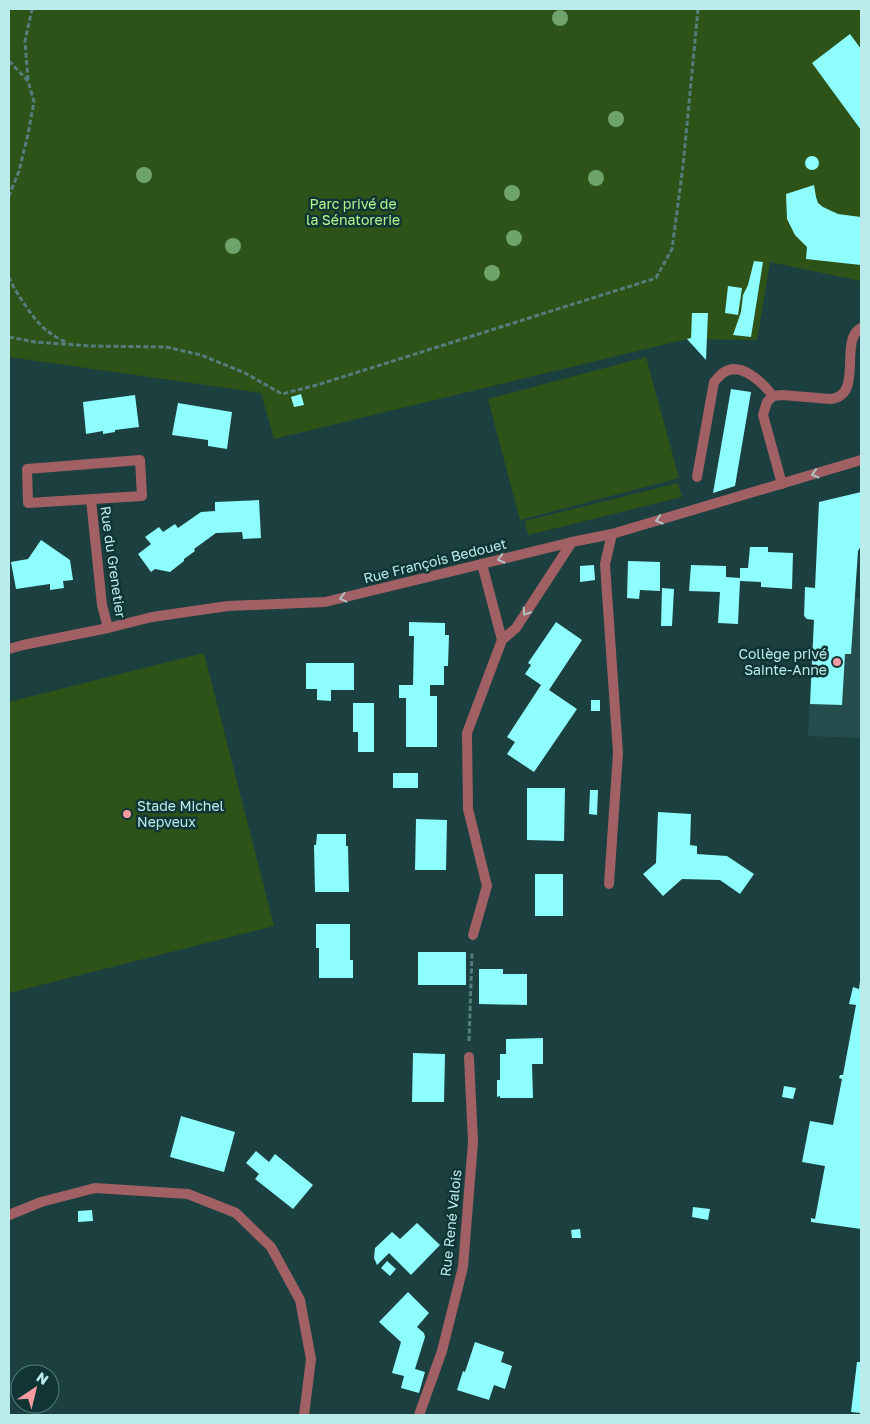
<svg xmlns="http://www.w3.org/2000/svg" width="870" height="1424" font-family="'Golos Text',sans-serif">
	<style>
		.built { fill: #254d4d }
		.green { fill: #2e5319 }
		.building { fill: #8efdfe }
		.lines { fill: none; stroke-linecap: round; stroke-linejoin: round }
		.path { stroke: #557d7d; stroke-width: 3; stroke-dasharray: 5 2.5; stroke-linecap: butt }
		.service { stroke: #a06064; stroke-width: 10 }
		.minor { stroke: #a06064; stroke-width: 10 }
		.tree { fill: #6ea46a }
		.oneway { stroke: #b2c2c3 }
		.poi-dot { fill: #f49aa0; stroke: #113535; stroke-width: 2 }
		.labels { text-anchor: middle; stroke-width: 5; stroke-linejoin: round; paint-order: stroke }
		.park-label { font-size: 14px; fill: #b1f78d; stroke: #113535 }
		.street-label { font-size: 14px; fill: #baecec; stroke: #113535 }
		.poi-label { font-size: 14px; fill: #baecec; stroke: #113535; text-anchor: end }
	</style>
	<rect width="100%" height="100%" fill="#1c3f3f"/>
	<!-- built -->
	<polygon class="built" points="827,597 861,598 861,738 808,736 814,620"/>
	<!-- green -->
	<g class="green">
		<polygon points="9,9 861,9 861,281 770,262 757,340 687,339 274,439 261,393 9,357"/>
		<polygon points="646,357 679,478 520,520 488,399"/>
		<polygon points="678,483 682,497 528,535 525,521"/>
		<polygon points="204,653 274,926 9,993 9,702"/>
	</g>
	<!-- building -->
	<g class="building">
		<polygon points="850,34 861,49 861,130 812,63"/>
		<circle cx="812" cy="163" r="7"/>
		<polygon points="814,185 816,197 818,203 823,207 838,214 861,217 861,265 806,259 807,247 795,235 787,219 786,194"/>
		<polygon points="754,261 763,262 751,337 733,335 741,312 743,295 748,285"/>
		<polygon points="728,286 742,288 738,315 725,313"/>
		<polygon points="692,313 708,313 706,360 687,339 691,338"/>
		<polygon points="731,389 751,392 735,486 713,493"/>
		<polygon points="301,394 304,405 294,407 291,397"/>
		<polygon points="135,395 139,427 115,430 115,432 103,434 103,431 86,434 83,402"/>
		<polygon points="178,403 232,412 227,449 208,446 208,440 172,435"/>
		<polygon points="861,492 861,546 858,551 851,654 845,654 842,705 810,704 814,620 807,619 804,616 805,587 815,588 819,502"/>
		<polygon points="259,500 261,538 243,539 242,532 216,533 194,549 195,551 184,559 184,561 170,572 155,569 151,572 138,554 151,544 145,537 159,527 163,532 175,524 178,528 201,512 215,511 215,502"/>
		<polygon points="41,540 70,560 73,580 63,581 64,588 50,590 50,584 16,589 11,562 28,559"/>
		<polygon points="750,547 768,547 768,552 793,553 792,589 761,587 761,582 740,581 738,624 718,623 720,592 689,591 691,565 726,566 726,577 740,578 740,568 748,568"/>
		<polygon points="628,561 660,562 660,591 640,590 639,599 627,598"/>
		<polygon points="594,565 595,580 580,582 580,566"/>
		<polygon points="662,588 674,589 672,626 661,626"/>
		<polygon points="409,622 445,623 445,635 449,635 448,666 444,666 444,685 430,685 430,696 437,696 437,747 406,747 406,698 399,698 399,685 413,685 414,636 409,636"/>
		<polygon points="556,622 582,640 549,690 577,709 534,772 507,754 515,742 507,737 541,685 525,674 531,665 528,663"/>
		<polygon points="306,663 354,663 354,690 331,690 331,701 317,700 317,689 306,689"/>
		<rect x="591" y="700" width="9" height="11"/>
		<polygon points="353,703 374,703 374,752 358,752 358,732 353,732"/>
		<rect x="393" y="773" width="25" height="15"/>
		<polygon points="527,788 565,788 564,841 527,840"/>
		<polygon points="590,790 598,790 597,815 589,814"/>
		<polygon points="658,812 691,814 690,845 697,846 697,854 727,856 754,874 740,894 720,880 682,879 663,896 643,874 656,863"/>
		<polygon points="416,819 447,820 446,870 415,870"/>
		<polygon points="317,834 346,834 346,846 348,846 349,892 315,892 314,845 316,845"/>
		<rect x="535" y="874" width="28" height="42"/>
		<polygon points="316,924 350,924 350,960 353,960 353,978 319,978 319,948 316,948"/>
		<rect x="418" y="952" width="48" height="33"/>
		<polygon points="479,969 503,969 503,974 527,974 527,1005 479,1004"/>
		<polygon points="860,981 861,982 861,1229 811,1222 811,1218 815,1219 825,1166 802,1162 810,1121 833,1125 842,1079 839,1078 840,1075 843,1075 856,1005 849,1004 853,987 859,989"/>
		<polygon points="543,1038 543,1064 532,1064 533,1098 500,1098 500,1096 497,1097 497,1080 500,1080 500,1054 506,1054 506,1039"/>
		<polygon points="413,1053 445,1054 444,1102 412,1102"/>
		<polygon points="784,1086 796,1088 793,1099 782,1097"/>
		<polygon points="181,1116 235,1132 224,1172 170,1157"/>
		<polygon points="256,1151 269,1162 275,1154 313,1185 293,1209 255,1179 259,1174 246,1163"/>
		<polygon points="693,1207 710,1209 708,1220 692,1217"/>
		<polygon points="92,1210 93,1221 78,1222 78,1211"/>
		<polygon points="417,1223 440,1245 411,1275 389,1253 377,1265 374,1258 375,1248 392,1232 400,1239"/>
		<polygon points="580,1229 581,1238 572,1238 571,1230"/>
		<polygon points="387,1261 396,1269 390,1276 381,1268"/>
		<polygon points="408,1292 429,1313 417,1327 424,1333 425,1337 415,1369 425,1372 419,1393 401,1388 404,1376 392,1373 401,1342 379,1322"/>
		<polygon points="475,1342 504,1352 501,1362 512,1366 505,1389 494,1385 489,1400 457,1390 463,1371 465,1372"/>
		<polygon points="857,1362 861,1362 861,1413 851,1412"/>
	</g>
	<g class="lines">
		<!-- path -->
		<g class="path">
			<polyline points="9,61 28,81 34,102 28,134 19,171 9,196"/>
			<polyline points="28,80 25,41 32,9"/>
			<path d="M9 277C13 289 36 323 46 330 52 335 60 339 67 343"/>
			<polyline points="9,337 35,342 92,346 166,347 201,355 245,373 282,394 317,385 656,278 672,249 683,166 698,9"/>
			<polyline points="469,1041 472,953"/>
		</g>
		<!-- service -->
		<g class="service">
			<path d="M697 477 714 382C717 379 720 375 723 373 740 360 763 383 773 396"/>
			<path d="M782 484 763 415 767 402 773 396 782 395 830 399C865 396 838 340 861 328"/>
			<polyline points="609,884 618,753 605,564 612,534"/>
		</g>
		<!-- minor -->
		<g class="minor">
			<polygon points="140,460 142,496 28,503 27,469"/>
			<polyline points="91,500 102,605 108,628"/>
			<polyline points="482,564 502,640"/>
			<polyline points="9,649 23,645 108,628 152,617 228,606 325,602 572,542 612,534 861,460"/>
			<polyline points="473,935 487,886 468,809 467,733 502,640 516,628 572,542"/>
			<polyline points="9,1215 41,1202 95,1188 188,1194 236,1213 271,1247 300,1300 311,1359 304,1415"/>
			<polyline points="419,1415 442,1351 463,1267 473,1142 469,1057"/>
		</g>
	</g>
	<!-- trees -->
	<g class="tree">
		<circle cx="560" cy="18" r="8"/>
		<circle cx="616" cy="119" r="8"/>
		<circle cx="144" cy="175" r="8"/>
		<circle cx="596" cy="178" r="8"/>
		<circle cx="512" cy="193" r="8"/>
		<circle cx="514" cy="238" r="8"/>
		<circle cx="233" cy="246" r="8"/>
		<circle cx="492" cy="273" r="8"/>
	</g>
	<!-- one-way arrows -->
	<defs><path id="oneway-chevron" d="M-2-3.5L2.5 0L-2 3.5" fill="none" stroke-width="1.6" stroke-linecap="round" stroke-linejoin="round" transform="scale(1.25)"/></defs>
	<g class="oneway">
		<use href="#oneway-chevron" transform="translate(815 474) rotate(163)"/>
		<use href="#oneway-chevron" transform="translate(659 520) rotate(164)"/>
		<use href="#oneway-chevron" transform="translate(501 559) rotate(166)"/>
		<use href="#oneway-chevron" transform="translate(343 598) rotate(166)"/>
		<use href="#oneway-chevron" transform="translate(526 612) rotate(123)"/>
	</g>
	<!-- markers -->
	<g class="poi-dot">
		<circle cx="837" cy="662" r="5"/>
		<circle cx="127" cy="814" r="5"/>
	</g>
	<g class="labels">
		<!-- park labels -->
		<g class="park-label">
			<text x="353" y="209">Parc privé de<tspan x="353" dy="16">la Sénatorerie</tspan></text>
		</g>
		<!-- street labels -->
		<g class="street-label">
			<text transform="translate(435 561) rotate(-14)" y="5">Rue François Bedouet</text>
			<text transform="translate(113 562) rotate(82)" y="5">Rue du Grenetier</text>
			<text transform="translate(451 1223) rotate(-84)" y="5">Rue René Valois</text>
		</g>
		<!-- poi labels -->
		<g class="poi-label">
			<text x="827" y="659">Collège privé<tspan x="827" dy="16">Sainte-Anne</tspan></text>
			<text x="137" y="811" text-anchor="start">Stade Michel<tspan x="137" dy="16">Nepveux</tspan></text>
		</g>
	</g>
	<!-- border -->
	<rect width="870" height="1424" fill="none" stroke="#baecec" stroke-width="20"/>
	<!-- north arrow -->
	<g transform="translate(35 1389) rotate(35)"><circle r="24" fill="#113535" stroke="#557e7e"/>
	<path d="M0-4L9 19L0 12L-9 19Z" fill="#f49aa0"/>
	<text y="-8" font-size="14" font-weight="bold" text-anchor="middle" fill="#baecec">N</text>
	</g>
</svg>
